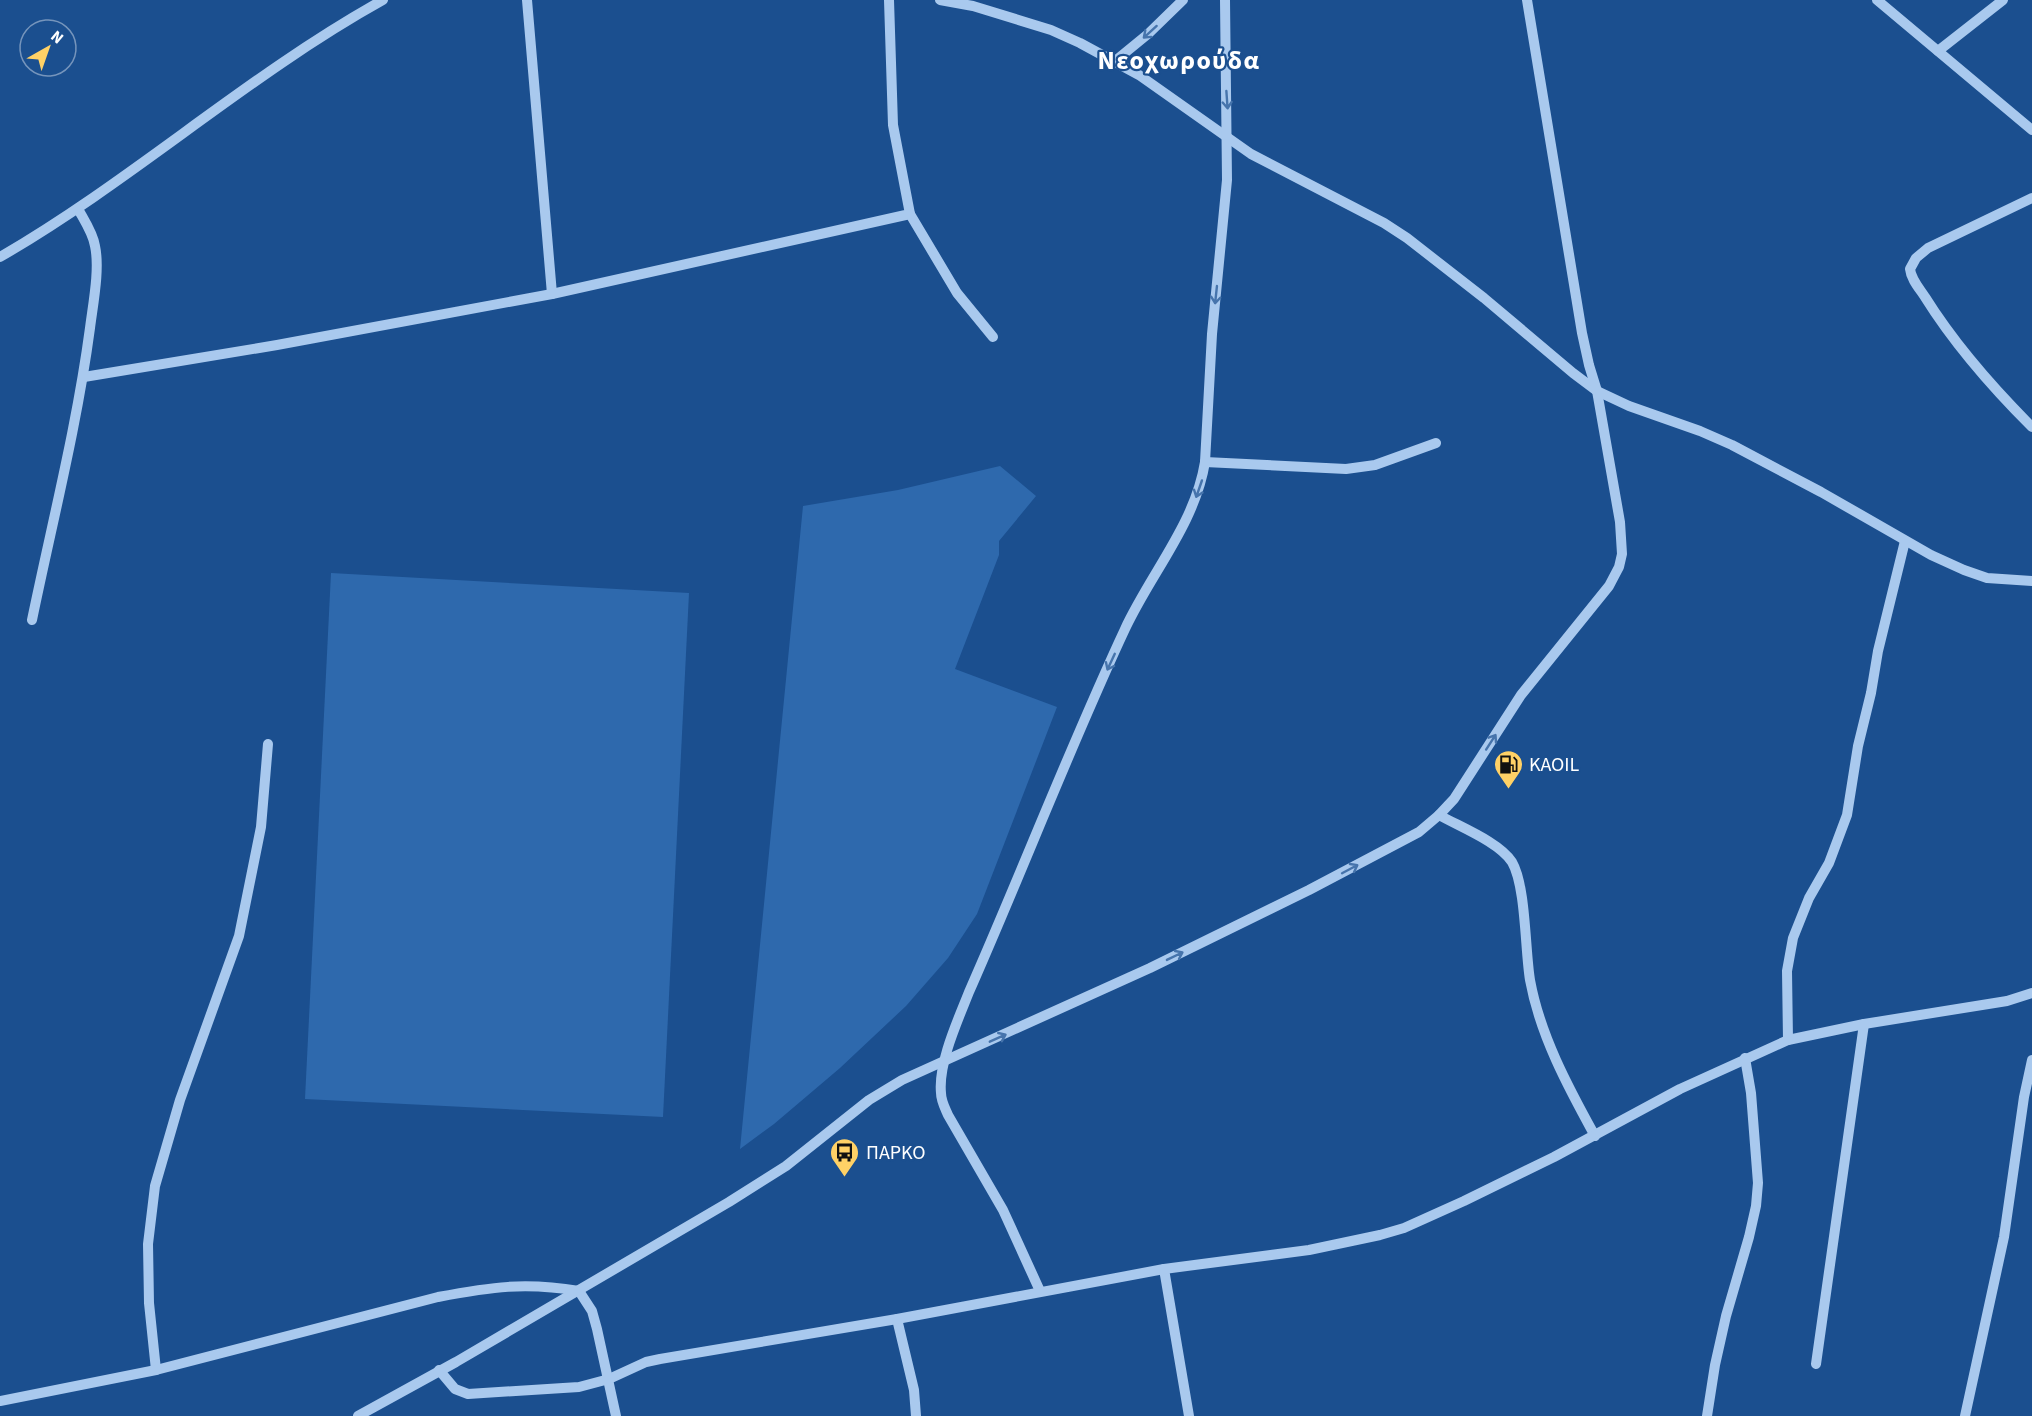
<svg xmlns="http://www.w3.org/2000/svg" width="2032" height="1416" font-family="'Source Sans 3',sans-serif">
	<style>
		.green { fill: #2e69ad }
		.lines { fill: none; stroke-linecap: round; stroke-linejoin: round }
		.minor { stroke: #a9c9ee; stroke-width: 10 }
		.oneway { stroke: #4674ac }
		.labels { text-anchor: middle; stroke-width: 4.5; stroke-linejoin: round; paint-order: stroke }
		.poi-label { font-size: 20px; fill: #fff; stroke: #1b4f8f; text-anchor: start }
		.district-label { font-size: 26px; font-weight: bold; letter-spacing: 1.5px; fill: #fff; stroke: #1b4f8f }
	</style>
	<rect width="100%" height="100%" fill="#1b4f8f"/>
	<!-- green -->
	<g class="green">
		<polygon points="1000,466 1036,496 999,541 999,555 955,669 1057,707 977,914 948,958 906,1006 840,1068 774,1124 740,1149 803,506 898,490"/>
		<polygon points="331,573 689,593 663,1117 305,1099"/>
	</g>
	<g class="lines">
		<!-- minor -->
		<g class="minor">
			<polyline points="527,0 552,294"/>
			<polyline points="940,0 973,6 1051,30 1080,43 1139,75 1251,154 1384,223 1407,238 1484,298 1573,373 1597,391 1629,406 1700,431 1732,445 1821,492 1931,555 1964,570 1987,578 2032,581"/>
			<polyline points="1877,0 2032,130"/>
			<polyline points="1938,51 2003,0"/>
			<polyline points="1115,61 1148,34 1183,0"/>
			<path d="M2032 198 1928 248 1916 258 1910 269C1911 279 1919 288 1925 297 1955 345 1992 387 2032 427"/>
			<polyline points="910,214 957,293 993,337"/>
			<path d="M0 257C133 180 248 75 383 0"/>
			<polyline points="84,377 277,345 552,294 910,214 893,125 889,0"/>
			<polyline points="1205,462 1346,469 1375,465 1436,443"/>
			<path d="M32 620C52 523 77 426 90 328 93 304 100 269 95 246 93 233 84 220 78 209"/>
			<path d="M1439 815C1460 827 1499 842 1512 862 1526 886 1525 950 1530 980 1540 1035 1568 1087 1595 1136"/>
			<polyline points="1788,1040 1787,971 1793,938 1809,898 1829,863 1847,815 1858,746 1871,693 1878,651 1905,541"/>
			<polyline points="1164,1269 1189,1416"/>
			<path d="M1040 1291 1003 1210 948 1115C945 1108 941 1101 941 1093 938 1063 958 1020 969 992 1022 872 1069 749 1125 629 1151 573 1195 524 1205 462L1212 334 1227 180 1225 0"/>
			<polyline points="897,1319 914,1390 916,1416"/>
			<polyline points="1816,1364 1864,1024"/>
			<polyline points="156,1370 149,1303 148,1244 155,1186 180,1100 239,936 261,827 268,744"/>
			<polyline points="439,1370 455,1389 468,1394 579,1387 609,1379 646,1362 660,1359 897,1319 1164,1269 1309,1250 1380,1235 1404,1228 1464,1201 1554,1157 1680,1089 1788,1040 1864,1024 2007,1001 2032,993"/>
			<path d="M0 1401 156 1370 438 1297C491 1287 525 1282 579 1291L592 1311 597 1329 616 1416"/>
			<polyline points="358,1416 456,1362 729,1202 786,1166 869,1100 902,1080 1150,968 1309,890 1419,832 1439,815 1454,799 1521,695 1609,586 1619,567 1622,554 1620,522 1597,391 1589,365 1582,333 1527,0"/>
			<polyline points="1707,1416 1715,1365 1726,1316 1749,1237 1756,1206 1758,1183 1751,1093 1745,1058"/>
			<polyline points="1965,1416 2004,1237 2024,1097 2032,1060"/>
		</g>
	</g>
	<!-- one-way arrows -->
	<defs><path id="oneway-shaft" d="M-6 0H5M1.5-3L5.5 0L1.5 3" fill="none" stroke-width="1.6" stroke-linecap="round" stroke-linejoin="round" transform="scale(1.5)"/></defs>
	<g class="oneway">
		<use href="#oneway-shaft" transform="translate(1150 32) rotate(138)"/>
		<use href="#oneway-shaft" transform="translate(1227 100) rotate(86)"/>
		<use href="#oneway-shaft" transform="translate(1216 295) rotate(96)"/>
		<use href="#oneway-shaft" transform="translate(1199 489) rotate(109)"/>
		<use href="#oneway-shaft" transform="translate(1111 662) rotate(115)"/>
		<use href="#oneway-shaft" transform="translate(1491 742) rotate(-57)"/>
		<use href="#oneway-shaft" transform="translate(1350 869) rotate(-28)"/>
		<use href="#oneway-shaft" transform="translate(1175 956) rotate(-26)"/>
		<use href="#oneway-shaft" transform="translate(998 1038) rotate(-24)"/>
	</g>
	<!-- icons -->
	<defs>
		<symbol id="fuel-pin" viewBox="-11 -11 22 30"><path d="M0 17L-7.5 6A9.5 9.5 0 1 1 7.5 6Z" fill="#ffd166" stroke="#1b4f8f"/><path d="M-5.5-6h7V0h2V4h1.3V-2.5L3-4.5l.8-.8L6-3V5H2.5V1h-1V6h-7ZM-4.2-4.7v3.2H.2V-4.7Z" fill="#111"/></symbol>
		<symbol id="bus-pin" viewBox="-11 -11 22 30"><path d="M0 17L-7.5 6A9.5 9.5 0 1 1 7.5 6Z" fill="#ffd166" stroke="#1b4f8f"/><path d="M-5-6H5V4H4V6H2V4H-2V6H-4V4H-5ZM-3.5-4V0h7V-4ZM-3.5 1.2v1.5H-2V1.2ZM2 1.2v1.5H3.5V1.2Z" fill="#111"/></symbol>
	</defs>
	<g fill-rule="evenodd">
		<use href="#fuel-pin" x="1492" y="748" width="33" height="45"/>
		<use href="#bus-pin" x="828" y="1136" width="33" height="45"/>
	</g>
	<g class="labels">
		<!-- poi labels -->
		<g class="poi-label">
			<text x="1529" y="771">KAOIL</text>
			<text x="866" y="1159">ΠΑΡΚΟ</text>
		</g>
		<!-- district labels -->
		<g class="district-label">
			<text x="1179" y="69">Νεοχωρούδα</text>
		</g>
	</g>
	<!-- north arrow -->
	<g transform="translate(48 48) rotate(40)"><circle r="28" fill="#1b4f8f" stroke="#7695bc" stroke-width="1.5"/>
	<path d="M0-4.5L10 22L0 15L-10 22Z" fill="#ffd166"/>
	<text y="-9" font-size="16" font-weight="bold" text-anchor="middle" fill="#ffffff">N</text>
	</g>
</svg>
